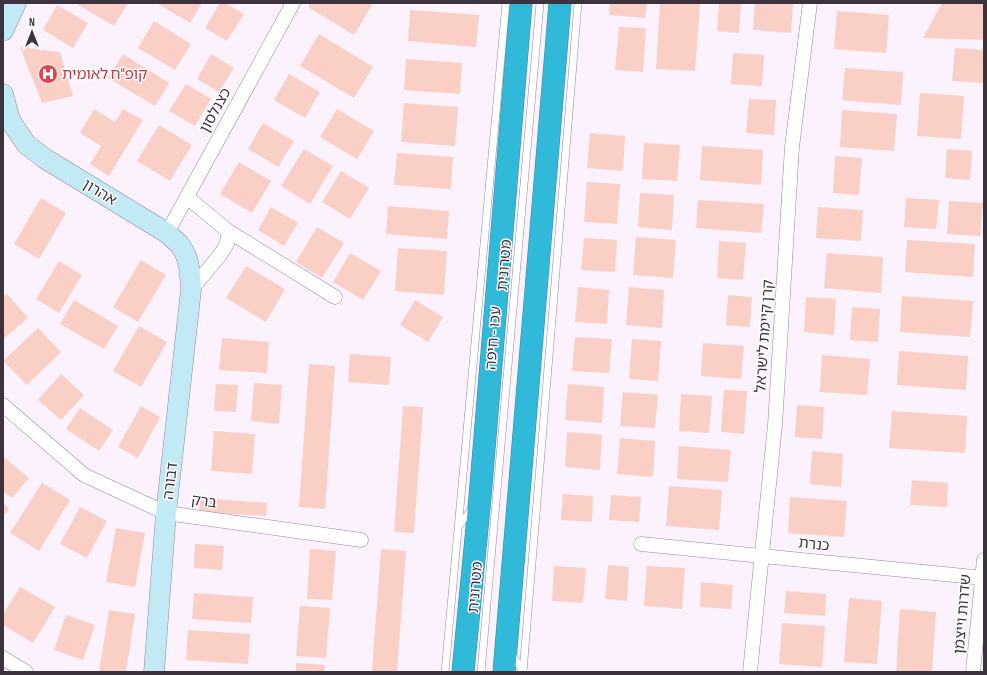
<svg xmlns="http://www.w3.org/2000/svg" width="987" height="675" font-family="'Sofia Sans Condensed','Noto Sans Hebrew',sans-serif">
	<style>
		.building { fill: #facfc5 }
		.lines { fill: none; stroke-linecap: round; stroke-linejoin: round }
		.lane-casing { stroke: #99839e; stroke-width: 8 }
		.street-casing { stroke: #99839e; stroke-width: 15 }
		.secondary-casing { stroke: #99839e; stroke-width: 21 }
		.highway-casing { stroke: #358aa3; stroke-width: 23 }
		.lane { stroke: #fff; stroke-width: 7 }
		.street { stroke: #fff; stroke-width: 14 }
		.secondary { stroke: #c1eaf4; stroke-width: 20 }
		.highway { stroke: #30b9d9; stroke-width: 22 }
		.labels { text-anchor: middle; stroke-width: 3; stroke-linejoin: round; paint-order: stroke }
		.health-label { font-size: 15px; fill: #be3a42; stroke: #fff; text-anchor: start }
		.street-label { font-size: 15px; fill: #3d333f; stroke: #fff }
	</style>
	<rect width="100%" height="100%" fill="#fcf2fe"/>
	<!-- building -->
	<g class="building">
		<polygon points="75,3 128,3 114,26"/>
		<polygon points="158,3 202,3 190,23 158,4"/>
		<polygon points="220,3 225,3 244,14 227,41 205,28"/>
		<polygon points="310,3 373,3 354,35 308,7"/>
		<polygon points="610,3 647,3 645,18 609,15"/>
		<polygon points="660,3 700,3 695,71 656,69"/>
		<polygon points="719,3 741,3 739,33 717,31"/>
		<polygon points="755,3 793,3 791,33 753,30"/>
		<polygon points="942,3 984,4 984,40 923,38"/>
		<polygon points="57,5 88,23 73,48 43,30"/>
		<polygon points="410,10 479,15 476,47 408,41"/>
		<polygon points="837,11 889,15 886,53 834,49"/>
		<polygon points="154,21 191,44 175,70 138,48"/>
		<polygon points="619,27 646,28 643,72 615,70"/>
		<polygon points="319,34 373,67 354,98 300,66"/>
		<polygon points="20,47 60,52 73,96 42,103"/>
		<polygon points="955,48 984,50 984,83 952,81"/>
		<polygon points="733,53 764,55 762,86 731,84"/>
		<polygon points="123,54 169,83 155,106 108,78"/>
		<polygon points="211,54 234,68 219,92 197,79"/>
		<polygon points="406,59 462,63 460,94 404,90"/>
		<polygon points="845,68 903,72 901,105 842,100"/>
		<polygon points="289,74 320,92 305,118 274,100"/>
		<polygon points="186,84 211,99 195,126 169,111"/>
		<polygon points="920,93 964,96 961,139 917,136"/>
		<polygon points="749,99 776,100 774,135 746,133"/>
		<polygon points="404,103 458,107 455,146 401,142"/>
		<polygon points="94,109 115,122 123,109 143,120 109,176 90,164 101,146 80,133"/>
		<polygon points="337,109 374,131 357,159 320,137"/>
		<polygon points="842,110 897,114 894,151 840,147"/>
		<polygon points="263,123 294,141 278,167 248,149"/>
		<polygon points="159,125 192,145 170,181 137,161"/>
		<polygon points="590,133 625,136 623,171 587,168"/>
		<polygon points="644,143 680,145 677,181 642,179"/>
		<polygon points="702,146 763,150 761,185 700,180"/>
		<polygon points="304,149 333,166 310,204 281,186"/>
		<polygon points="947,149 972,151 970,180 945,178"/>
		<polygon points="397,153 453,157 451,189 394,185"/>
		<polygon points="835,156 862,158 859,195 833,193"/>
		<polygon points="239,162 271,181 252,213 220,194"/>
		<polygon points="341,171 369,188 350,219 322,202"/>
		<polygon points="587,182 620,184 617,224 584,222"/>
		<polygon points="640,193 674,195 672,230 638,227"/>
		<polygon points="41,198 66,213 39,259 14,244"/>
		<polygon points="906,198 939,200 936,229 904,227"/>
		<polygon points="698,200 764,204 761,233 696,228"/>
		<polygon points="949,201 983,203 980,236 947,234"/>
		<polygon points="388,206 449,211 447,239 386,234"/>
		<polygon points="271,207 298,223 284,246 258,230"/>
		<polygon points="818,207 863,210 861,241 816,238"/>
		<polygon points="317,227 344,243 322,278 296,262"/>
		<polygon points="636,237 676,240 673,278 633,275"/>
		<polygon points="584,238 617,240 615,272 581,270"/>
		<polygon points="907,240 975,244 973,277 905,272"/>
		<polygon points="719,241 746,243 743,280 717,278"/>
		<polygon points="398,248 447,251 444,295 395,291"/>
		<polygon points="350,253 381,271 363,300 333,282"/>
		<polygon points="827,253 883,257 881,293 824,288"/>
		<polygon points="141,260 166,275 138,322 113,307"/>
		<polygon points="59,261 82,275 59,313 36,299"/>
		<polygon points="246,266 285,289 266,322 226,298"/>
		<polygon points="578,287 609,290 607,324 575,322"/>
		<polygon points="629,287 664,290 662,328 626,325"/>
		<polygon points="7,294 28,318 3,339 3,297"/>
		<polygon points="728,295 752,297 750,327 726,325"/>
		<polygon points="902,296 973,301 970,337 900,332"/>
		<polygon points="806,297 836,299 834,335 804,332"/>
		<polygon points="74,300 118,326 104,349 60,324"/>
		<polygon points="415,300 443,317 428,342 400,325"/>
		<polygon points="852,307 880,309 878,342 850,340"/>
		<polygon points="139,326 167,342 141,387 113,371"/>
		<polygon points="38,328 61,352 27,385 3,361"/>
		<polygon points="575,337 612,339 609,373 572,371"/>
		<polygon points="222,338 269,342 267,373 219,370"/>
		<polygon points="632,339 661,341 658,381 629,379"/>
		<polygon points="703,343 744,346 741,379 701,376"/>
		<polygon points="899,351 968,356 966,390 897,385"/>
		<polygon points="350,354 391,357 389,385 348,382"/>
		<polygon points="822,355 870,359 867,395 820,392"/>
		<polygon points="309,364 335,366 325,509 299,507"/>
		<polygon points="61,374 84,395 61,420 38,400"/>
		<polygon points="254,383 282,385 279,424 251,421"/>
		<polygon points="216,384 238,385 236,412 214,411"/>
		<polygon points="568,384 604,387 602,423 565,420"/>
		<polygon points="724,390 747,391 744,434 721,432"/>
		<polygon points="623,392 658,395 655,428 620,426"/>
		<polygon points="681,394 712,396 709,433 679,431"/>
		<polygon points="797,405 824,407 822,439 795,437"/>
		<polygon points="141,406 160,417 138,458 118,447"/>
		<polygon points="403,406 423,407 414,533 394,532"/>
		<polygon points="80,408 113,430 99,451 66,429"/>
		<polygon points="892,411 967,416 965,453 889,448"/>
		<polygon points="214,431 255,434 252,474 211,471"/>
		<polygon points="567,432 602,435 600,470 565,467"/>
		<polygon points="620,438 655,441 653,477 617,474"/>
		<polygon points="679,446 731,450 728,482 677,479"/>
		<polygon points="812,451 843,454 841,487 810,484"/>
		<polygon points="5,458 29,478 12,498 3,491 3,460"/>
		<polygon points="912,480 948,483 947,507 910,505"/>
		<polygon points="42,483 70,500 39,551 10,533"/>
		<polygon points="669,486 722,490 719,530 666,526"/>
		<polygon points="563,494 593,496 592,522 561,520"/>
		<polygon points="611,495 641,497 639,522 609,520"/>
		<polygon points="790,497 847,501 844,537 788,533"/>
		<polygon points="200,498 267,503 266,516 199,512"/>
		<polygon points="3,503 9,509 3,516"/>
		<polygon points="80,507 107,521 87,558 60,544"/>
		<polygon points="116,528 145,533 135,587 106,582"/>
		<polygon points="195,544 224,546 222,570 194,568"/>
		<polygon points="310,549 336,551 332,600 307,599"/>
		<polygon points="381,549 406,551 397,672 372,672"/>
		<polygon points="608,565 629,567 627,601 605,599"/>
		<polygon points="554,566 586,568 583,603 552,601"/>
		<polygon points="647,566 685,568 682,609 644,606"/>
		<polygon points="701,582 733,585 731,609 700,607"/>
		<polygon points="20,587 55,607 33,643 3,625 3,615"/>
		<polygon points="786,591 826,594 825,616 784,613"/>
		<polygon points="194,593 253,597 251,623 192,619"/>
		<polygon points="849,598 882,601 877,664 844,662"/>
		<polygon points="300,606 330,608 326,658 296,656"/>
		<polygon points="900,609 936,612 932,672 896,672"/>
		<polygon points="109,610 135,614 126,672 99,672"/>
		<polygon points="66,615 95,625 83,660 54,650"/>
		<polygon points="782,623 825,626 822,667 779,664"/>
		<polygon points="188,630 250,634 248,664 186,660"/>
		<polygon points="296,663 325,665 324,672 296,672"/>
	</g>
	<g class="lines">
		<defs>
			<g id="lane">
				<polyline points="459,526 473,507"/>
				<polyline points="511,653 523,671"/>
				<polyline points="445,672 506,3"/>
				<polyline points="481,672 540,3"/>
				<polyline points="523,672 578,3"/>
			</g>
			<g id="street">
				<polyline points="187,197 228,231 335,297"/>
				<polyline points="167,233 293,3"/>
				<polyline points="191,290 220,255 227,244 228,231"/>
				<polyline points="3,405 84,475 166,513 361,540"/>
				<polyline points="641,544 984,578"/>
				<polyline points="3,658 26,672"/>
				<polyline points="750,672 775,425 792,147 810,3"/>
				<polyline points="973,672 984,560"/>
			</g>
			<g id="secondary">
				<polyline points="3,31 16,3"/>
				<path d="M3 94 10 120 26 144 44 158 167 233C171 237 175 240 179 244 190 257 190 274 191 290L166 513 154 672"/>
			</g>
			<g id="highway">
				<polyline points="463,672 480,497 521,3"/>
				<polyline points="504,672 560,3"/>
			</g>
		</defs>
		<!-- lane casing -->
		<use href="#lane" class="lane-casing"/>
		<!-- street casing -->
		<use href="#street" class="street-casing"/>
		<!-- secondary casing -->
		<use href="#secondary" class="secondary-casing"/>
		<!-- highway casing -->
		<use href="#highway" class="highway-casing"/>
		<!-- lane -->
		<use href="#lane" class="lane"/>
		<!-- street -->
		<use href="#street" class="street"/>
		<!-- secondary -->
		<use href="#secondary" class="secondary"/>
		<!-- highway -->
		<use href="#highway" class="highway"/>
	</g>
	<!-- icons -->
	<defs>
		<symbol id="hospital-disc" viewBox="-11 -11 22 22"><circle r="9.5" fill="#e0444e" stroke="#fff"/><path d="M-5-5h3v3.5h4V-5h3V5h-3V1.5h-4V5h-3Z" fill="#fff"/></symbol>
	</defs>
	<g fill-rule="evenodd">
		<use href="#hospital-disc" x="37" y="63" width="22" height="22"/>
	</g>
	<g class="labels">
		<!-- health labels -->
		<g class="health-label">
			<text x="62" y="79">קופ"ח לאומית</text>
		</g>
		<!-- street labels -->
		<g class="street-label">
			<text transform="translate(215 110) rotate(-61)" y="5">כצנלסון</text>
			<text transform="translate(100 192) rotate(31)" y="5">אהרון</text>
			<text transform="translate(504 265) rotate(-85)" y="5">מטרונית</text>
			<text transform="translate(764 336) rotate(-86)" y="5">קרן קיימת לישראל</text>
			<text transform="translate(493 338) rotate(-85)" y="5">עכו - חיפה</text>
			<text transform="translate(170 481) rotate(-83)" y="5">דבורה</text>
			<text transform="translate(204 501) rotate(8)" y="5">ברק</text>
			<text transform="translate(814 544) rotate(6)" y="5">כנרת</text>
			<text transform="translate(475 587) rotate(-85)" y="5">מטרונית</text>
			<text transform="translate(962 614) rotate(-85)" y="5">שדרות וייצמן</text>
		</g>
	</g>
	<!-- border -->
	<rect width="987" height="675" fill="none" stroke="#3d333f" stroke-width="8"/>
	<!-- north arrow -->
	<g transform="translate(32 32)" stroke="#ffffff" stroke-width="3" paint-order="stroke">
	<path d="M0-3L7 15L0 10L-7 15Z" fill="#3d333f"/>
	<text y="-6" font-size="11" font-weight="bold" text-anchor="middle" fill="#3d333f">N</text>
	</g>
</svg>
